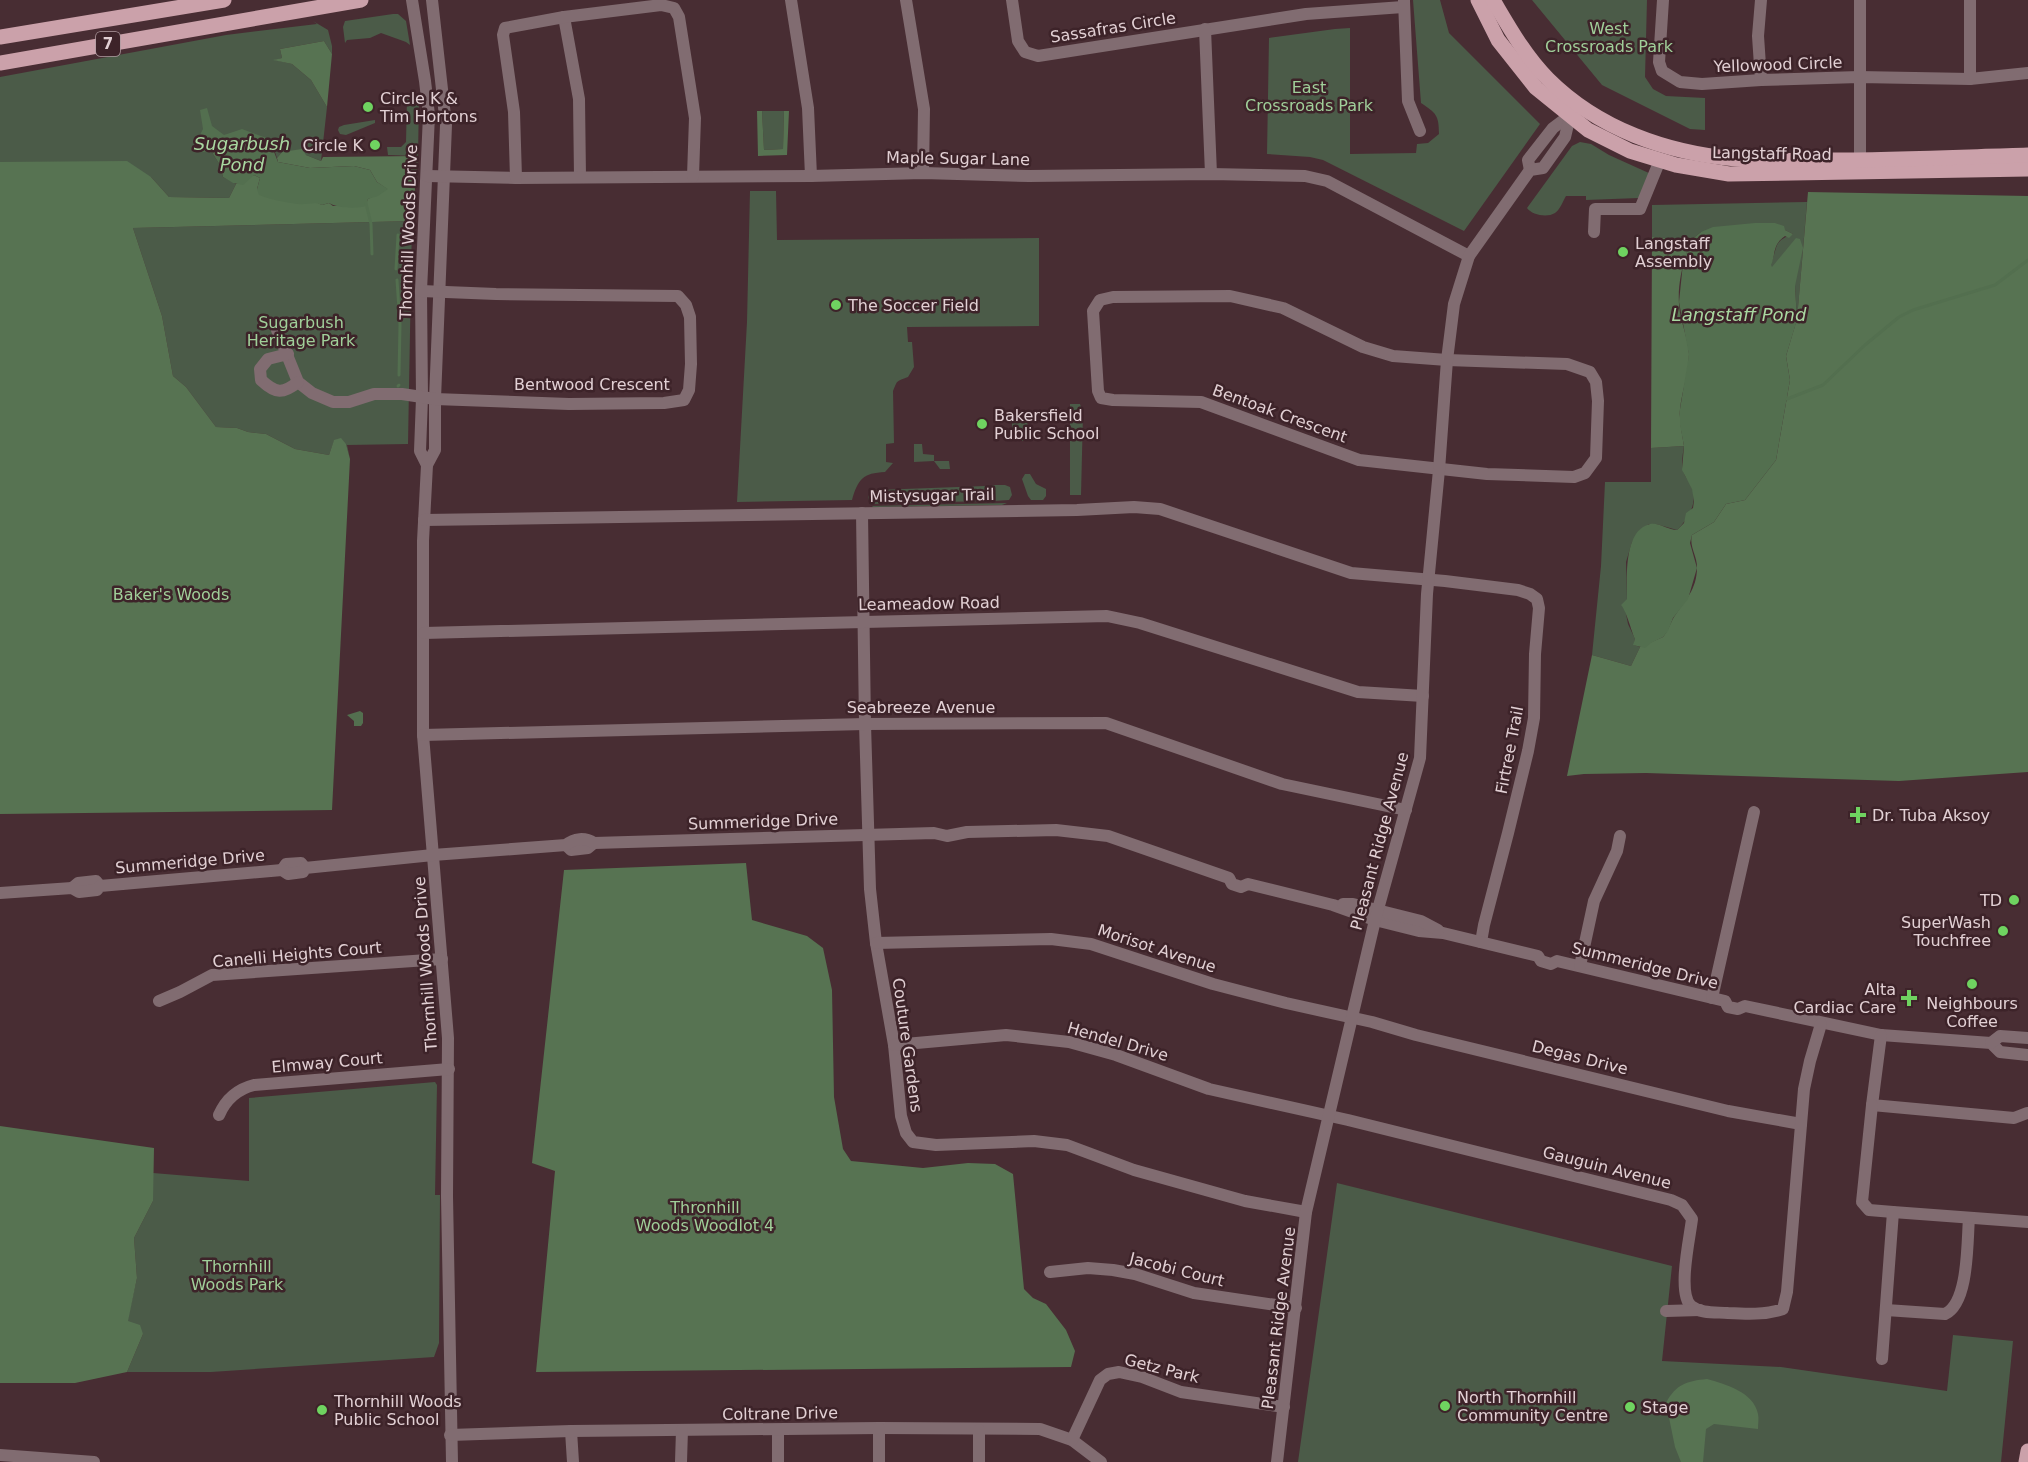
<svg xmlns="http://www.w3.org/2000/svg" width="2028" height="1462" font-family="'DejaVu Sans',sans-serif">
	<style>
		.green { fill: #4b5b48 }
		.forest { fill: #577352 }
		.water { fill: #536f4f }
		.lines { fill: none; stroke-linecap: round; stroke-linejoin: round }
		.stream { stroke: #536f4f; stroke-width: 3 }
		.minor { stroke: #816c71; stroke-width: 12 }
		.major { stroke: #cba1aa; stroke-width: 15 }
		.poi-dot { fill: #6fd360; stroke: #3d2329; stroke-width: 2 }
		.labels { text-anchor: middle; stroke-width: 5; stroke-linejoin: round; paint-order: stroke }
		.shield { fill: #3d2329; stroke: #b09ca1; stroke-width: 1.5 }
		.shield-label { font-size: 15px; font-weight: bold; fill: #e2d0d4 }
		.street-label { font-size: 16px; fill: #e2d0d4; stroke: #3d2329 }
		.park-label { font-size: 16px; fill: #a0cf99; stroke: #3d2329 }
		.poi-label { font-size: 16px; fill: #e2d0d4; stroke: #3d2329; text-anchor: start }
		.water-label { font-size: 18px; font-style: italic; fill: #a9d8a1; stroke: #3d2329 }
	</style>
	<rect width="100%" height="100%" fill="#482d33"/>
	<!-- green -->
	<g class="green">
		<path d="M1413 0H1440L1449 33 1540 124 1464 231 1323 160 1310 157 1267 154 1269 38 1335 29 1350 28V154L1416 153 1417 144 1428 143 1439 134C1439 115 1436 113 1421 103Z"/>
		<polygon points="1532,0 1647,0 1645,77 1653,89 1666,96 1705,98 1705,130 1690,129 1602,85"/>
		<polygon points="393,14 398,14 406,21 410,45 406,42 381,33 370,38 347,40 345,43 343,27 345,21"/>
		<polygon points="313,21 328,30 332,46 332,54 324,41 280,49 282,58 275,60 292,64 311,80 327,107 321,161 306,155 282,152 277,158 274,149 275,143 269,139 203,152 211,151 220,165 223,177 236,184 229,198 169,197 151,177 0,162 0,77 226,35 317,24"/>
		<polygon points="407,98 419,99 418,156 388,155 387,147 401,147 406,142"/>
		<polygon points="762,111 784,111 783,149 764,150"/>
		<polygon points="375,120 375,123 346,135 340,134 338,130 339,127 344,125"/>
		<path d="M1580 142 1591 144 1609 155 1651 174 1639 198 1586 200V196H1566C1563 201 1560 210 1555 213 1547 218 1532 215 1527 208L1572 146Z"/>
		<path d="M750 191H776L777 240 1039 238V326L907 327 908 342H912L914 367 908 377C896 382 898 379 893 391L894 443 886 444V462L893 463 885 472C863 473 858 479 852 500L737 502 747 322Z"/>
		<path d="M1807 202 1797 320 1795 286 1778 262 1772 268 1770 265C1779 248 1771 242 1793 234L1785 230 1701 232 1691 240 1652 237V205Z"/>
		<polygon points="412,221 408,444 347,445 350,459 346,444 334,441 329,455 295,449 266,434 248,432 237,428 216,427 186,387 173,376 162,316 133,228"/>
		<polygon points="1070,404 1080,404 1083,413 1081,495 1070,495"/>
		<polygon points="1012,415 1024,416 1027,419 1029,441 1012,441"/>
		<polygon points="914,444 922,444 923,454 934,455 934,461 949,461 950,469 940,469 934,461 914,462"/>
		<path d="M1684 446C1683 453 1681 463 1683 470 1684 476 1689 481 1692 487 1698 503 1688 519 1677 530L1656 524H1649L1640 530 1632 542 1626 562 1627 599 1625 609 1628 624 1635 639 1634 645 1640 647 1631 666 1592 655 1601 566 1605 482H1651V448Z"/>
		<polygon points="1025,474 1030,474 1036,484 1046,489 1046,496 1043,500 1031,500 1028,496 1022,479"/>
		<polygon points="992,485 1005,485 1010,487 1012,495 1009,500 993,501"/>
		<polygon points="985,486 983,501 870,504 868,497 870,493 877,490"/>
		<polygon points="1007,503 1002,505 873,507 872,506"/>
		<polygon points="435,1082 437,1085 435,1195 440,1195 439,1343 434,1357 211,1372 127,1372 143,1334 127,1322 137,1278 134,1238 153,1201 153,1173 249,1181 249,1098"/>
		<polygon points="1337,1183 1672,1266 1662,1361 1781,1367 1947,1391 1953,1335 2013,1341 2001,1462 1298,1462"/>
	</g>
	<!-- forest -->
	<g class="forest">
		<polygon points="324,41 332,54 327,107 311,80 292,64 273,60 282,58 280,49"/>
		<polygon points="757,111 762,111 764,150 783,149 784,111 789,111 787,155 758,156"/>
		<polygon points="302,149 306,155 321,161 323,157 418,156 412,221 133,228 162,316 173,376 186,387 216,427 237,428 248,432 266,434 295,449 329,455 334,440 341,438 346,444 350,459 332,810 0,814 0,162 127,161 151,177 169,197 229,198 236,184 254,175 260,178 257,189 316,202 322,205 329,203 333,206 365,206 368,199 387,189 377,182 370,170 354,166 310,168 278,162 277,158 282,152"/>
		<path d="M1808 192 2028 196V772L1899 781 1646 773 1584 774 1567 776 1592 655 1631 666 1640 647 1663 637C1668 631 1670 624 1674 617 1685 600 1697 590 1697 567 1697 555 1689 547 1692 535L1714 522 1726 504 1745 500 1776 460 1790 380 1786 356 1797 319Z"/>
		<path d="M1652 237 1691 240C1682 265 1675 291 1681 318 1684 330 1688 341 1689 354 1689 372 1682 391 1680 409 1679 421 1682 433 1684 446L1651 448Z"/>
		<polygon points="746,863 752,920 807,936 823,948 832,990 834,1097 843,1149 851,1161 923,1168 968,1163 995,1164 1013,1174 1024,1289 1033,1298 1046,1304 1066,1330 1075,1351 1071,1367 536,1372 555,1171 532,1163 564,870"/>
		<polygon points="0,1126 154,1148 153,1201 134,1238 137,1278 128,1321 140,1325 143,1334 127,1372 75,1383 0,1383"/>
		<path d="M1707 1379C1725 1384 1754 1392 1758 1414 1759 1418 1758 1424 1758 1429L1714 1424 1706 1429 1703 1462H1681L1675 1447 1666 1403C1676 1384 1687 1381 1707 1379Z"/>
	</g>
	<!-- water -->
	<g class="water">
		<path d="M207 108 212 126 224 135 242 129 269 139 278 162 310 168 354 166 370 170 377 182 388 189 378 196 368 199 366 206C357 209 336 208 329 203L322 205C315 201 307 205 298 204 284 202 272 200 259 195L257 189 260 178 254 175 243 185 233 183 223 177 220 165 211 151 203 152 197 148 196 143 203 129 200 110Z"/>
		<path d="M1755 223H1775L1784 226 1785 230 1793 234 1789 238 1785 236C1772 245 1776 254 1771 265L1772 267 1796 238 1800 239 1803 248 1795 286 1797 320 1786 356 1790 380 1776 460 1745 500 1726 504 1714 522 1692 535 1690 543 1697 568 1688 599 1673 618 1668 631 1663 637 1651 643 1645 648 1633 645 1635 639C1631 630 1626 610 1621 605L1627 599C1627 580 1623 530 1650 524 1659 522 1668 530 1677 530L1684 523 1686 513 1693 508 1694 501 1692 489 1682 470 1684 446 1680 425V409L1689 355 1679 302 1683 263 1691 240 1701 232 1713 227Z"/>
		<polygon points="360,711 363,713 363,723 361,726 354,726 354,721 347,715"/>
	</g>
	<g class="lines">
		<!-- stream -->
		<g class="stream">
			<polyline points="366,203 371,224 372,254"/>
			<polyline points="396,269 398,235"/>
			<polyline points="397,280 400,325 399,375"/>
			<polyline points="398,386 399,385"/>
			<polyline points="1787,399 1823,385 1865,345 1899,317 1913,310 1995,285 2028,260"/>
		</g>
		<!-- minor -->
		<g class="minor">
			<polyline points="412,0 425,81 429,115 421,291 422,398 420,451 427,465"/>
			<polyline points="432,0 446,125 435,399 435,450 427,465 423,541 423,735 448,1038 447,1196 452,1462"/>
			<polyline points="791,0 808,108 811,176"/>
			<polyline points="906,0 924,109 923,173"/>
			<polyline points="1012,0 1018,41 1025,52 1038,56 1306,14 1403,7"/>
			<polyline points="1663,0 1659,62 1662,71 1680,82 1702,84 1761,80 1859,77 1970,79 2028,73"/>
			<polyline points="1860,0 1860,168"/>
			<polyline points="1404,1 1408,101 1420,131"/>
			<polyline points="564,17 579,99 580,177"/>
			<polyline points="1205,29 1211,174"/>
			<polyline points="1970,79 1970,0"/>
			<polyline points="1761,80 1758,36 1761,0"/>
			<polyline points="1530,170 1528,160 1553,128 1573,113"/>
			<polyline points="427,176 516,178 811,176 923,173 1029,176 1211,174 1305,176 1327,181 1469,256"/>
			<polyline points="516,178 514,112 503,35 505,28 564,17 661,5 674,8 679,17 695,118 693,176"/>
			<polyline points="1594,232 1595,209 1640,209 1660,160"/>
			<polygon points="1230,296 1283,308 1363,347 1393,356 1447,360 1567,364 1590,372 1596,382 1598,401 1596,458 1585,473 1574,477 1487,474 1359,460 1201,402 1113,400 1101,398 1098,391 1093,311 1100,300 1113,297"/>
			<polyline points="277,330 298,382 312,393 333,402 349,402 374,394 402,394 435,399 569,404 664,403 684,400 689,390 691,364 690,317 686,305 678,296 496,294 421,291"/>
			<path d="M288 354 268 359 260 369 261 380C276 394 283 394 298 382"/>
			<polyline points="862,513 865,724 870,889 876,943 894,1045 901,1116 906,1133 913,1142 936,1145 1034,1141 1067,1145 1134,1170 1245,1201 1306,1212"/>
			<polyline points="424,520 1077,510 1134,507 1160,509 1351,573 1445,581 1518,590 1530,594 1537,599 1539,608 1535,654 1534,718 1528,751 1508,833 1484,925 1481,942"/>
			<polyline points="424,633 1107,616 1140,623 1358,692 1423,696"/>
			<polyline points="423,735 865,724 1106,723 1282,784 1406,810"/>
			<polyline points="566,845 571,850 588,848 594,843"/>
			<polyline points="282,870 286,864 301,863 305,868"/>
			<polyline points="72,888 78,883 96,881 100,886"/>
			<path d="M0 893 72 888 79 892 97 890 100 886 282 870 288 874 303 872 305 868 433 855 566 845C574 838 585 837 594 843L934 833 947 836 967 832 1056 830 1108 836 1229 878 1232 884 1241 887 1248 884 1333 905 1375 920 1419 931 1443 933 1538 956 1541 961 1551 964 1557 961 1725 1001 1728 1007 1738 1009 1745 1006 1881 1035 1991 1043 2000 1052 2028 1055"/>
			<polyline points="1343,904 1353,904 1421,921 1438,930"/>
			<polyline points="876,943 1051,939 1091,944 1213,984 1286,1003 1372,1022 1416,1035 1728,1111 1801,1124"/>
			<polyline points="1580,966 1594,901 1617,851 1620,836"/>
			<polyline points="1712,998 1754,812"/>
			<polyline points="159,1001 180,992 212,975 442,959"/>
			<polyline points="1881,1035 1872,1105 2014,1118 2027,1113"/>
			<polyline points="1991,1043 2000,1036 2028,1038"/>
			<path d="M894 1045 1006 1035 1069 1042 1116 1055 1209 1089 1348 1120 1671 1200 1682 1205 1692 1219C1690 1237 1677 1293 1691 1306 1701 1314 1716 1312 1728 1313 1746 1314 1765 1315 1783 1309L1787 1292 1804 1089 1810 1061 1821 1024"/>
			<polyline points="1872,1105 1862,1202 1869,1210 1893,1212"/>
			<path d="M219 1115C226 1099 238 1089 254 1085L449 1069"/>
			<polyline points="1050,1272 1088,1268 1113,1270 1135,1274 1194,1293 1296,1308"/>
			<path d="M1886 1310 1945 1314C1969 1303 1967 1242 1969 1218"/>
			<polyline points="1666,1311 1700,1310"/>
			<polyline points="1882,1359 1893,1212 2028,1222"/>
			<polyline points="778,1430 778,1462"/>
			<polyline points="571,1431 573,1462"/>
			<polyline points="450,1435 571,1431 879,1428 1040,1429 1072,1440 1101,1462"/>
			<polyline points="1072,1440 1100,1380 1108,1374 1119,1372 1142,1377 1181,1392 1284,1407"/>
			<polyline points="0,1455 94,1462"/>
			<polyline points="681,1462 682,1430"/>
			<polyline points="879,1462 879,1428"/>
			<polyline points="979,1462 979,1430"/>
			<polyline points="1277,1462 1306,1212 1375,920 1420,758 1427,594 1439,470 1447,360 1454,304 1469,256 1530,170 1543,168 1565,137 1570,116"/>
		</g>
		<!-- major -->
		<g class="major">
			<polyline points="1478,0 1498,40 1536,88 1588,130 1630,151 1676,165 1729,174 2028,169"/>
			<path d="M1493 0C1509 27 1525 56 1548 79 1598 129 1667 153 1736 159 1766 162 1798 160 1828 160 1894 160 1961 157 2028 155"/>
			<polyline points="0,37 224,0"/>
			<polyline points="0,63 361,0"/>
			<polyline points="2026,1462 2028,1451"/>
		</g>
	</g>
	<!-- markers -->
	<g class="poi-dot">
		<circle cx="368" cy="107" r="6"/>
		<circle cx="375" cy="145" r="6"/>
		<circle cx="1623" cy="252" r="6"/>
		<circle cx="836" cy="305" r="6"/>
		<circle cx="982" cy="424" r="6"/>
		<path d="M1855 806h6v6h6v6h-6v6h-6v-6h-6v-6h6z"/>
		<circle cx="2014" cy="900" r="6"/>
		<circle cx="2003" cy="931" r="6"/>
		<circle cx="1972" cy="984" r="6"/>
		<path d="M1906 989h6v6h6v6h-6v6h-6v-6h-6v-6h6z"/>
		<circle cx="1445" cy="1406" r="6"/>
		<circle cx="1630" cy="1407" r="6"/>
		<circle cx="322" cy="1410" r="6"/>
	</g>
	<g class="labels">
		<!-- shield labels -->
		<rect class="shield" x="96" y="32" width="24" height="24" rx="4.5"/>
		<g class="shield-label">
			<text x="108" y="49">7</text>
		</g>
		<!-- street labels -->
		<g class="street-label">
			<text transform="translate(1113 27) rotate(-9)" y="6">Sassafras Circle</text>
			<text transform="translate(1778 64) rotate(-2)" y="6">Yellowood Circle</text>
			<text transform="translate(1772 153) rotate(1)" y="6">Langstaff Road</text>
			<text transform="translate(958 158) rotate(1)" y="6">Maple Sugar Lane</text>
			<text transform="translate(408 232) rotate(-88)" y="6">Thornhill Woods Drive</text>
			<text x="592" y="390">Bentwood Crescent</text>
			<text transform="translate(1280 413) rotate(20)" y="6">Bentoak Crescent</text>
			<text transform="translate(932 495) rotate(-1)" y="6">Mistysugar Trail</text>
			<text transform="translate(929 603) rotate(-1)" y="6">Leameadow Road</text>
			<text x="921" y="713">Seabreeze Avenue</text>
			<text transform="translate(1509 750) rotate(-79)" y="6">Firtree Trail</text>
			<text transform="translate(763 821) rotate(-2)" y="6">Summeridge Drive</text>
			<text transform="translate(1379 841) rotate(-75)" y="6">Pleasant Ridge Avenue</text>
			<text transform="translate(190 861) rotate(-5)" y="6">Summeridge Drive</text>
			<text transform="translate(1157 948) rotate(18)" y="6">Morisot Avenue</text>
			<text transform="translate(297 954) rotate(-5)" y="6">Canelli Heights Court</text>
			<text transform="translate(425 964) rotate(-94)" y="6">Thornhill Woods Drive</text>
			<text transform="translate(1645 965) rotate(14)" y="6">Summeridge Drive</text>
			<text transform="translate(1118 1041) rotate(16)" y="6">Hendel Drive</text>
			<text transform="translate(908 1045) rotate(82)" y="6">Couture Gardens</text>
			<text transform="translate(1580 1057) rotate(14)" y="6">Degas Drive</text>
			<text transform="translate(327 1062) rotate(-5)" y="6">Elmway Court</text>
			<text transform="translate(1607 1167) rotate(14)" y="6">Gauguin Avenue</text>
			<text transform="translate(1177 1269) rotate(14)" y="6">Jacobi Court</text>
			<text transform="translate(1278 1318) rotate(-83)" y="6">Pleasant Ridge Avenue</text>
			<text transform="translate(1162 1368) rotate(14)" y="6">Getz Park</text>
			<text transform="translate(780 1413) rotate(-1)" y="6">Coltrane Drive</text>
		</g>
		<!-- park labels -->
		<g class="park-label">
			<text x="1609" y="34">West<tspan x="1609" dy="18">Crossroads Park</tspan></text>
			<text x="1309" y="93">East<tspan x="1309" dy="18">Crossroads Park</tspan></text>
			<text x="301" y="328">Sugarbush<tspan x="301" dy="18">Heritage Park</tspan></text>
			<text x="171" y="600">Baker's Woods</text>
			<text x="705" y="1213">Thronhill<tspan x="705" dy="18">Woods Woodlot 4</tspan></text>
			<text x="237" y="1272">Thornhill<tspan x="237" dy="18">Woods Park</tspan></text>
		</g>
		<!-- poi labels -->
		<g class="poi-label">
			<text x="380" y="104">Circle K &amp;<tspan x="380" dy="18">Tim Hortons</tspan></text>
			<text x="363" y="151" text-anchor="end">Circle K</text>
			<text x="1635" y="249">Langstaff<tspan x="1635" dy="18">Assembly</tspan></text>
			<text x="848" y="311">The Soccer Field</text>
			<text x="994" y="421">Bakersfield<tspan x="994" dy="18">Public School</tspan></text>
			<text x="1872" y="821">Dr. Tuba Aksoy</text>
			<text x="2002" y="906" text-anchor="end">TD</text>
			<text x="1991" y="928" text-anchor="end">SuperWash<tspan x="1991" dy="18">Touchfree</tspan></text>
			<text x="1896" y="995" text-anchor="end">Alta<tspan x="1896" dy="18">Cardiac Care</tspan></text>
			<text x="1972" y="1009" text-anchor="middle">Neighbours<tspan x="1972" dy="18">Coffee</tspan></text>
			<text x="1457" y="1403">North Thornhill<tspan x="1457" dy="18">Community Centre</tspan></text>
			<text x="334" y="1407">Thornhill Woods<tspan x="334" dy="18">Public School</tspan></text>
			<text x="1642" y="1413">Stage</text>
		</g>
		<!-- water labels -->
		<g class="water-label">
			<text x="242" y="150">Sugarbush<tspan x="242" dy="21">Pond</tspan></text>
			<text x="1739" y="321">Langstaff Pond</text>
		</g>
	</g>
</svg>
